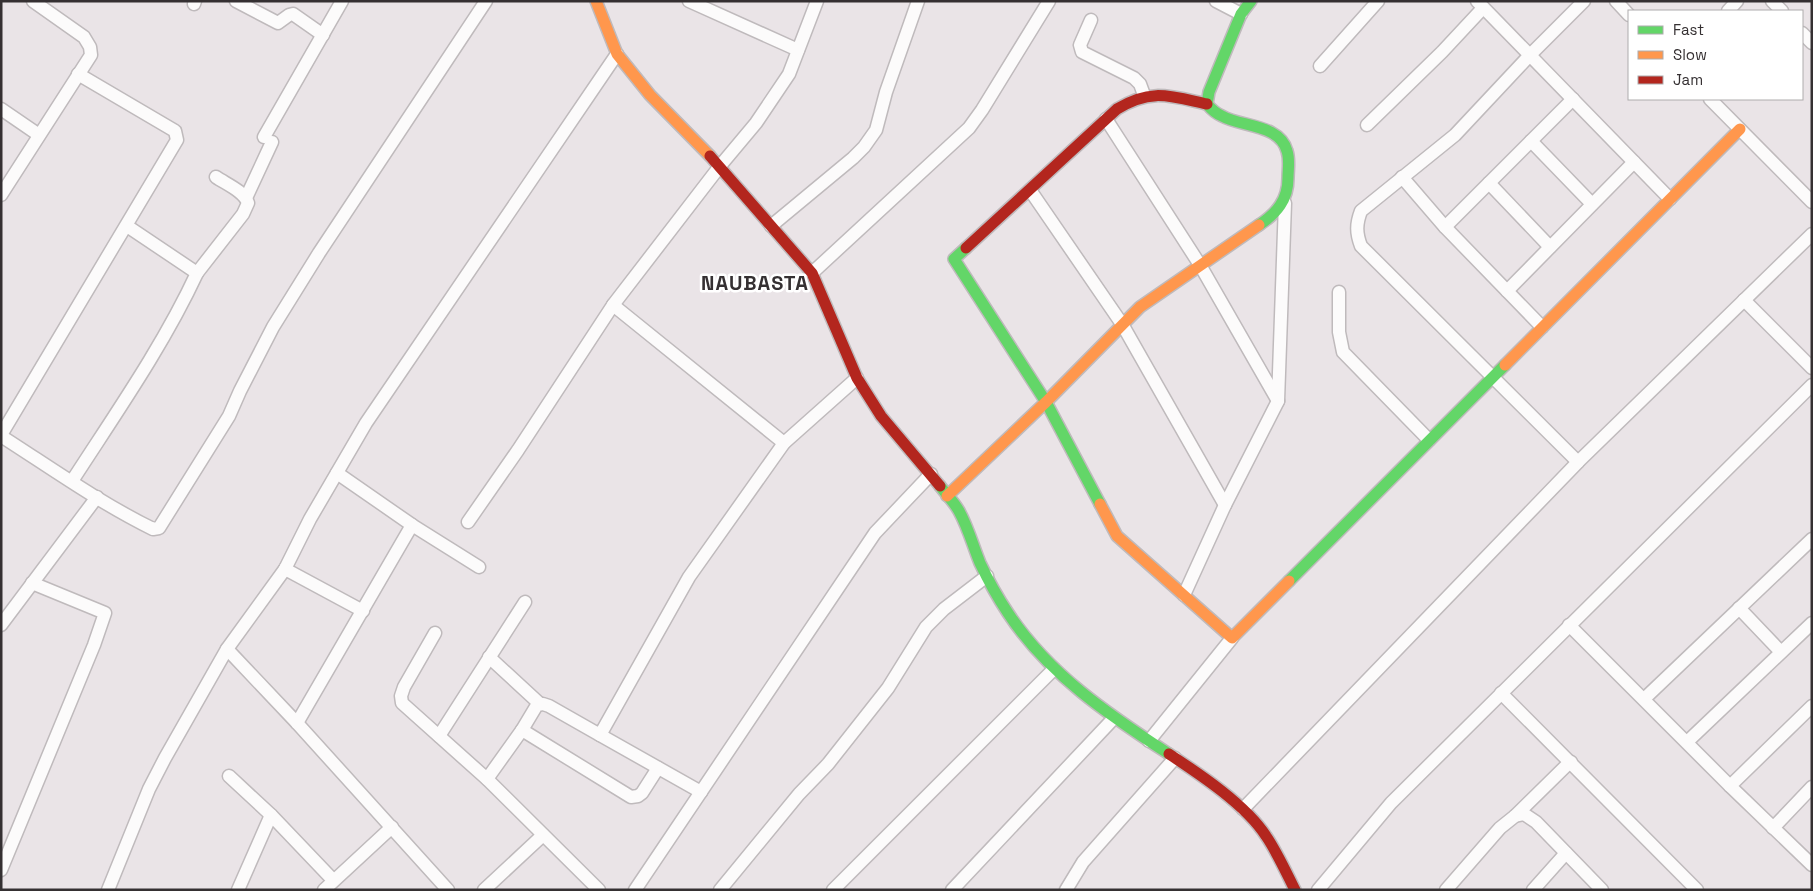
<svg xmlns="http://www.w3.org/2000/svg" width="1813" height="891" font-family="'Space Grotesk',sans-serif">
	<style>
		.lines { fill: none; stroke-linecap: round; stroke-linejoin: round }
		.street-casing { stroke: #bfbabc; stroke-width: 15 }
		.fast-casing { stroke: #bfbabc; stroke-width: 14 }
		.slow-casing { stroke: #bfbabc; stroke-width: 14 }
		.jam-casing { stroke: #bfbabc; stroke-width: 14 }
		.street { stroke: #fcfbfb; stroke-width: 12 }
		.fast { stroke: #63d668; stroke-width: 11 }
		.slow { stroke: #ff974d; stroke-width: 11 }
		.jam { stroke: #b3261e; stroke-width: 11 }
		.labels { text-anchor: middle; stroke-width: 5; stroke-linejoin: round; paint-order: stroke }
		.district-label { font-size: 20px; font-weight: bold; letter-spacing: 1px; fill: #353032; stroke: #fff }
	</style>
	<rect width="100%" height="100%" fill="#eae4e7"/>
	<g class="lines">
		<defs>
			<g id="street">
				<polyline points="236,1 278,23 289,15 293,14 323,35"/>
				<polyline points="689,1 798,50"/>
				<polyline points="1216,1 1241,14"/>
				<polyline points="1477,1 1670,199"/>
				<polyline points="1616,1 1629,15"/>
				<polyline points="1772,1 1782,11"/>
				<polyline points="194,4 195,1"/>
				<polyline points="1728,11 1737,1"/>
				<polyline points="1091,20 1080,45 1082,52 1134,78 1140,84 1144,95"/>
				<polyline points="1802,33 1812,43"/>
				<polyline points="1320,66 1378,1"/>
				<polyline points="1710,99 1812,202"/>
				<polyline points="1,109 39,135"/>
				<polyline points="1106,119 1200,265 1278,401"/>
				<polyline points="1367,125 1442,52 1483,8"/>
				<polyline points="264,137 342,1"/>
				<polyline points="1531,141 1592,204"/>
				<polyline points="1402,177 1445,227 1542,327"/>
				<polyline points="1489,183 1550,247"/>
				<polyline points="1030,190 1122,324 1225,505"/>
				<polyline points="1,195 91,55 90,47 84,37 33,1"/>
				<polyline points="246,198 272,142"/>
				<polyline points="771,226 853,158 864,147 876,130 886,92 918,1"/>
				<polyline points="1445,227 1573,99"/>
				<path d="M197 273 243 214 248 203C244 191 226 184 216 177"/>
				<polyline points="812,273 969,128 982,110 1049,1"/>
				<polyline points="1507,291 1634,162"/>
				<polyline points="1339,292 1339,332 1343,352 1429,440"/>
				<polyline points="1744,300 1812,368"/>
				<polyline points="613,305 784,443"/>
				<polyline points="1,435 177,140 175,131 78,74"/>
				<path d="M1 436C51 468 100 503 153 529L159 528 229 416 240 391 273 327 319 253 486 1"/>
				<path d="M1578 462 1361 246C1356 233 1356 224 1361 211L1455 135 1530 55 1584 1"/>
				<polyline points="337,473 412,525 479,567"/>
				<path d="M72 481C116 413 163 346 197 273L127 226"/>
				<polyline points="468,522 518,450 613,305 720,166 756,123 789,74 817,1"/>
				<polyline points="285,569 363,611"/>
				<polyline points="1184,595 1225,505 1278,401 1285,203"/>
				<polyline points="1739,608 1781,652"/>
				<polyline points="1,625 97,497"/>
				<polyline points="1569,625 1730,786"/>
				<polyline points="435,633 404,687 401,696 402,703 487,779 599,890"/>
				<polyline points="227,649 297,723 448,890"/>
				<polyline points="489,657 540,704"/>
				<polyline points="1501,693 1697,890"/>
				<polyline points="1644,699 1812,539"/>
				<polyline points="1812,706 1730,786 1812,865"/>
				<polyline points="297,723 412,525"/>
				<polyline points="522,730 631,797 638,796 642,793 658,768"/>
				<polyline points="600,735 701,792"/>
				<polyline points="439,736 525,602"/>
				<polyline points="1149,741 1232,638"/>
				<polyline points="1687,742 1812,623"/>
				<polyline points="229,776 271,815 333,880"/>
				<polyline points="487,779 522,730 537,705 543,704 549,706 600,735 689,577 784,443 857,378"/>
				<polyline points="1243,809 1578,462 1812,234"/>
				<polyline points="1515,816 1570,762 1571,762"/>
				<polyline points="1773,828 1812,787"/>
				<polyline points="1,870 94,645 105,613 32,583"/>
				<polyline points="108,890 149,789 165,758 227,649 285,569 310,519 366,423 617,54"/>
				<polyline points="238,890 271,815"/>
				<polyline points="324,890 392,827"/>
				<polyline points="484,890 543,835"/>
				<polyline points="635,890 875,533 931,474"/>
				<polyline points="720,890 799,794 828,764 888,688 926,627 944,609 987,576"/>
				<polyline points="833,890 1054,669"/>
				<polyline points="952,890 1114,718"/>
				<polyline points="1066,890 1083,862 1175,758"/>
				<polyline points="1318,890 1391,803 1812,385"/>
				<polyline points="1446,890 1500,828 1515,816 1524,814 1536,822 1602,890"/>
				<polyline points="1533,890 1566,853"/>
			</g>
			<g id="fast">
				<path d="M1251 1 1241 14 1209 92 1207 104C1211 109 1215 113 1222 116 1241 127 1280 124 1287 151 1290 160 1288 169 1288 178 1288 200 1277 213 1259 225"/>
				<polyline points="966,248 954,259 1046,402 1100,504"/>
				<path d="M940 486C946 494 954 502 959 511 968 527 973 546 980 563 988 580 998 598 1008 613 1048 674 1109 715 1169 754"/>
				<polyline points="1289,581 1505,365"/>
			</g>
			<g id="slow">
				<polyline points="596,1 617,54 650,95 710,156"/>
				<polyline points="1505,365 1740,129"/>
				<polyline points="947,496 1046,402 1140,307 1259,225"/>
				<polyline points="1100,504 1117,536 1232,638 1289,581"/>
			</g>
			<g id="jam">
				<polyline points="710,156 812,273 857,378 881,416 940,486"/>
				<path d="M966 248 1117 109C1151 88 1170 96 1207 104"/>
				<path d="M1169 754C1201 775 1246 805 1266 836 1277 852 1286 872 1295 890"/>
			</g>
		</defs>
		<!-- street casing -->
		<use href="#street" class="street-casing"/>
		<!-- fast casing -->
		<use href="#fast" class="fast-casing"/>
		<!-- slow casing -->
		<use href="#slow" class="slow-casing"/>
		<!-- jam casing -->
		<use href="#jam" class="jam-casing"/>
		<!-- street -->
		<use href="#street" class="street"/>
		<!-- fast -->
		<use href="#fast" class="fast"/>
		<!-- slow -->
		<use href="#slow" class="slow"/>
		<!-- jam -->
		<use href="#jam" class="jam"/>
	</g>
	<g class="labels">
		<!-- district labels -->
		<g class="district-label">
			<text x="755" y="290">NAUBASTA</text>
		</g>
	</g>
	<!-- border -->
	<rect width="1813" height="891" fill="none" stroke="#353032" stroke-width="5"/>
	<!-- legend -->
	<rect x="1628" y="10" width="175" height="90" fill="#ffffff" stroke="#aeacad"/>
	<rect x="1638" y="26" width="25" height="8" fill="#63d668" stroke="#aeacad"/>
	<text x="1673" y="35" font-size="15" fill="#353032">Fast</text>
	<rect x="1638" y="51" width="25" height="8" fill="#ff974d" stroke="#aeacad"/>
	<text x="1673" y="60" font-size="15" fill="#353032">Slow</text>
	<rect x="1638" y="76" width="25" height="8" fill="#b3261e" stroke="#aeacad"/>
	<text x="1673" y="85" font-size="15" fill="#353032">Jam</text>
</svg>
